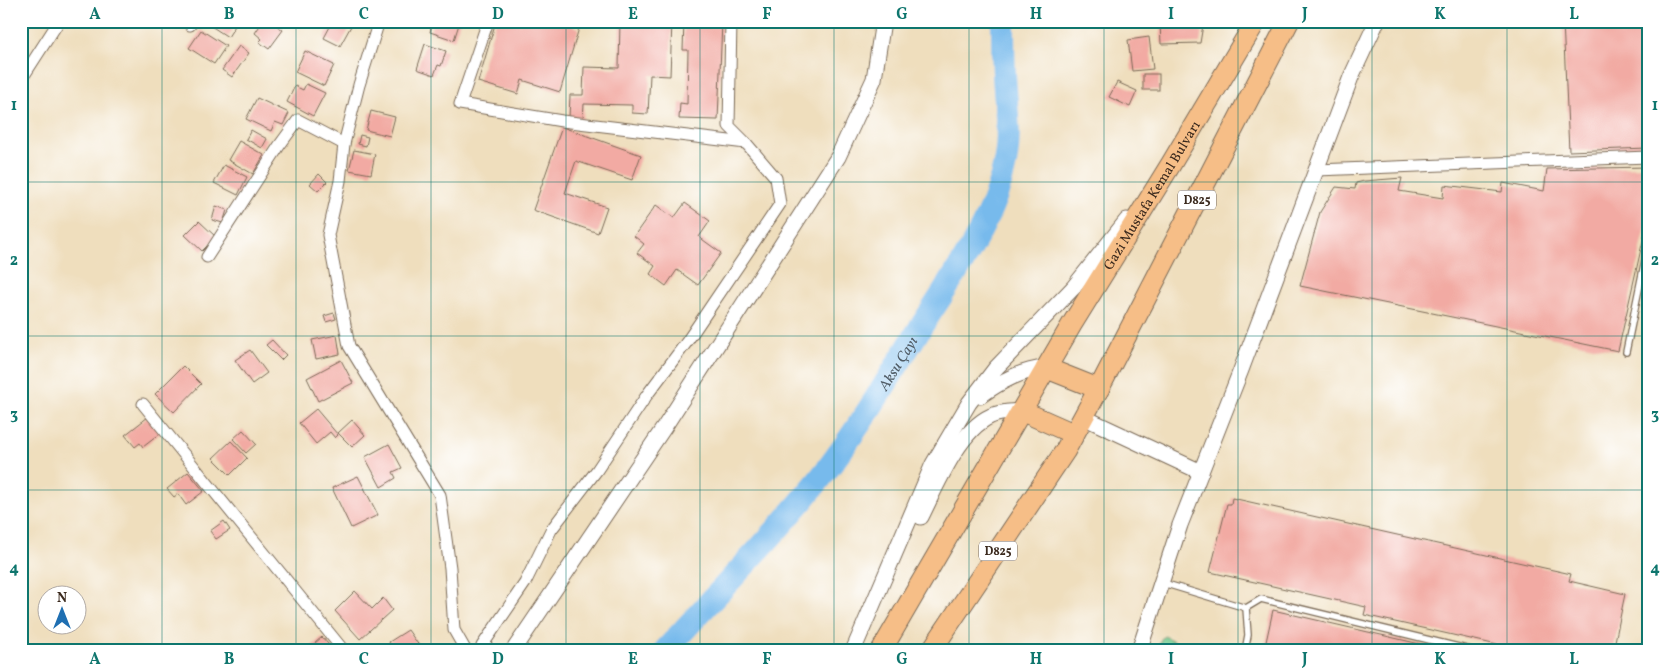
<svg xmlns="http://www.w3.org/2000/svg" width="1669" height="672" font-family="Vollkorn,serif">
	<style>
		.green { fill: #73ca8f; stroke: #577a56 }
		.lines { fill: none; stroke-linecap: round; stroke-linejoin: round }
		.river { stroke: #77baec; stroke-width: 24 }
		.building { fill: #f2aaa3 }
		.service-casing { stroke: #7a6956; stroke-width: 8 }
		.minor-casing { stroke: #7a6956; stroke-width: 13 }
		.tertiary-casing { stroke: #7a6956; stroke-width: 17 }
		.trunk-casing { stroke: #7a6956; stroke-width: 22 }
		.service { stroke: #fff; stroke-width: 5.5 }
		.minor { stroke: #fff; stroke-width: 11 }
		.tertiary { stroke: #fff; stroke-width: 15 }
		.trunk { stroke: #f6be87; stroke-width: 20 }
		.grid { fill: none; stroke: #0f766e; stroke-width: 1; stroke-opacity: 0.55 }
		.labels { text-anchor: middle; stroke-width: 4; stroke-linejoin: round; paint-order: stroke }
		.shield { fill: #fff; stroke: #766a62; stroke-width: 1 }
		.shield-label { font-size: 12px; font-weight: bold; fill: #3b2a1e }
		.street-label { font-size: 14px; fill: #3b2a1e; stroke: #fff }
		.water-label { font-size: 15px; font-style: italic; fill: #505c66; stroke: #fff }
		.neatline { fill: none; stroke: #0f766e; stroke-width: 2 }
		.grid-label { font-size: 16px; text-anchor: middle; font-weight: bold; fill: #0f766e }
	</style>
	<rect width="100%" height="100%" fill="#fff"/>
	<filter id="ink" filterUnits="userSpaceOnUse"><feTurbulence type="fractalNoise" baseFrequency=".02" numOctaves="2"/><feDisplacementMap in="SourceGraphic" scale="10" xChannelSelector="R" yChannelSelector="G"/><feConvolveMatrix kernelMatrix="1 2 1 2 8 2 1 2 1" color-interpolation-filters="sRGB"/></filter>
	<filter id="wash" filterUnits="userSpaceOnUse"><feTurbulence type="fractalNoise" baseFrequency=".0096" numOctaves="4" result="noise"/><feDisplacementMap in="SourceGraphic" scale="20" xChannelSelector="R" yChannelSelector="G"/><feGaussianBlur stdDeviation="1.12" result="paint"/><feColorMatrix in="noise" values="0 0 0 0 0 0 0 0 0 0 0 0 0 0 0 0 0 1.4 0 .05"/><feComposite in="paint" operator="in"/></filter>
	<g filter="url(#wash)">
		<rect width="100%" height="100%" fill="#efdebd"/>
		<!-- green -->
		<polygon class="green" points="1164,636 1193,651 1158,651 1161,639"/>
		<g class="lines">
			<!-- river -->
			<path class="river" id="s1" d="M665 651C711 599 761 550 805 497 850 444 885 384 922 325 953 278 989 228 1003 172 1011 140 1007 120 1005 89 1003 67 1003 44 1003 21"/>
		</g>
		<g id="blocks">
			<!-- building -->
			<g class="building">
				<polygon points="215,21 238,21 228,37 211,26"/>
				<polygon points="263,21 270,21 283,30 269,49 259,42 262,39 255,33"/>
				<polygon points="333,21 341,21 351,26 340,46 324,38"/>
				<polygon points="433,21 460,21 454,40 430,32"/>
				<polygon points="496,21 557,21 579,28 560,92 522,80 518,94 478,82"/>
				<polygon points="620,21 672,21 670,76 650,75 648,114 632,113 632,105 584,104 583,119 569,118 570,95 583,95 584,67 619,68"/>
				<polygon points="684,21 722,22 718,120 679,119 680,103 687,104 688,50 683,50"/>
				<polygon points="1161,21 1189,21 1187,24 1203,25 1200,43 1161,44 1160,23"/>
				<polygon points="1563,21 1648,21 1648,148 1569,151"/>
				<polygon points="201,30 226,46 214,64 189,48"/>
				<polygon points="1149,37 1153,69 1132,71 1128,40"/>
				<polygon points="425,44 446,51 441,66 438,65 434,75 417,69"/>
				<polygon points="239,46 249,53 232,77 222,70"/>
				<polygon points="305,51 334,65 324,86 295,72"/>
				<rect x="1143" y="74" width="16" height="16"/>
				<polygon points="1117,82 1137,91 1130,107 1109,97"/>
				<polygon points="306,84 325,93 313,116 287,102 295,86 303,90"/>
				<polygon points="257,98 289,113 283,125 275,122 271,131 246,119"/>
				<polygon points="371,111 395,117 390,136 366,130"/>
				<polygon points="562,127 641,155 632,180 576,161 565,193 607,207 598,233 533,210"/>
				<polygon points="251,130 267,139 262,148 246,139"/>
				<polygon points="360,135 368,137 366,146 358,144"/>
				<polygon points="239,141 264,155 253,174 228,160"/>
				<polygon points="354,150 375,154 371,174 349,170"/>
				<polygon points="224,165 247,177 238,195 214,183"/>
				<polygon points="1648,167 1648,218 1618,351 1300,286 1320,212 1336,187 1355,189 1356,183 1364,181 1402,178 1399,191 1443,198 1444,185 1502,192 1503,183 1544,191 1547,169"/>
				<polygon points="319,174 327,182 318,191 310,184"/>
				<polygon points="685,203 710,221 699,237 721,253 698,285 677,270 666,286 650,274 655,266 637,253 644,244 634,236 656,205 674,218"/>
				<polygon points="216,206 227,210 223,223 212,220"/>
				<polygon points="199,221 216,237 202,251 185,235"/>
				<polygon points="334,313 336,319 326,322 324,316"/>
				<polygon points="337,335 340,354 316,359 312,340"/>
				<polygon points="272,340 286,355 281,360 266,345"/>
				<polygon points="250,350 267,373 252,384 235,360"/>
				<polygon points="341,360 353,383 318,401 307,378"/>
				<polygon points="183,366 201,384 174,412 155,394"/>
				<polygon points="316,409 338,435 335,438 330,432 316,444 299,423"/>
				<polygon points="148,417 161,433 143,447 140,443 135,447 125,435"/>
				<polygon points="352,420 365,435 352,447 338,433"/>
				<polygon points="243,430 256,444 246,453 233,439"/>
				<polygon points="231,441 247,458 230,475 213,458"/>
				<polygon points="389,444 402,468 393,472 396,478 381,487 365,457"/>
				<polygon points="188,472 204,491 186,505 178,494 174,497 167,489"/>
				<polygon points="358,476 378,515 351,528 332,488"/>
				<polygon points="1232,498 1571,574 1569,581 1625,594 1613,651 1524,651 1364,615 1366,607 1210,572 1227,504 1231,504"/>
				<polygon points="224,521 230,530 216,539 210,531"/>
				<polygon points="355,591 372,609 383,598 392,610 360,639 335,611"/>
				<polygon points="1273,610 1446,650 1446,651 1264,651"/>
				<polygon points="408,630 420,647 414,651 394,651 389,642"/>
				<polygon points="322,637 334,651 306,651"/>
			</g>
		</g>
	</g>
	<g filter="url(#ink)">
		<use href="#blocks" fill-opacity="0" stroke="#7a6956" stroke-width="1"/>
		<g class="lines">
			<defs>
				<g id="service">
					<polyline points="1626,352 1648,245"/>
					<polyline points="1163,583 1246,608 1261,599 1475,651"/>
					<polyline points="1245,651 1248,635 1246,608"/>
				</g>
				<g id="minor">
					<polyline points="379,21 359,85 344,144 340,181 328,235 349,346 440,495 450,568 454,630 466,651"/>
					<polyline points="488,21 460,104 562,121 746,143"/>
					<polyline points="190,25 193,21"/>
					<polyline points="21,80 59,21"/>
					<polyline points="1317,170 1648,157"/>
					<polyline points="207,257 279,146 298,120 344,144"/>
					<polyline points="143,404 344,651"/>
					<polyline points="483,651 482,646 525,583 551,530 597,470 647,395 686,343 780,204 776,178 746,143 729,126 731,21"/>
				</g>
				<g id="tertiary">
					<path d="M980 396C1000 382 1021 370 1046 368"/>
					<polyline points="1083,417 1201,472"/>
					<path d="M921 517C936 487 959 430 991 416 999 412 1012 412 1022 411"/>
					<polyline points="513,651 665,426 838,157 874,79 883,21"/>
					<polyline points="853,651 933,464 969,403 995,369 1073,288 1127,220"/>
					<polyline points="1139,651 1180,525 1241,370 1351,77 1377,21"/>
				</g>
				<g id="trunk">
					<polyline points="1046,368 1099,389"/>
					<polyline points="1022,411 1074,434"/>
					<path id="s2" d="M881 651 1072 324 1171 164 1256 21"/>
					<polyline points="931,651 1065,451 1104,379 1289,21"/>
				</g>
			</defs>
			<!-- service casing -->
			<use href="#service" class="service-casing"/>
			<!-- minor casing -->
			<use href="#minor" class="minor-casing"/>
			<!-- tertiary casing -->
			<use href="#tertiary" class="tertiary-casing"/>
			<!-- trunk casing -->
			<use href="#trunk" class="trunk-casing"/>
			<!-- service -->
			<use href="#service" class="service"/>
			<!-- minor -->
			<use href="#minor" class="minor"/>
			<!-- tertiary -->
			<use href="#tertiary" class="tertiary"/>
			<!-- trunk -->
			<use href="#trunk" class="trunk"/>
		</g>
	</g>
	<!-- grid -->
	<path class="grid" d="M162 21V651M296 21V651M431 21V651M566 21V651M700 21V651M834 21V651M969 21V651M1104 21V651M1238 21V651M1372 21V651M1507 21V651M21 182H1648M21 336H1648M21 490H1648"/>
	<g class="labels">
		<!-- shield labels -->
		<g class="shield">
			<rect x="1178" y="190.5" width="38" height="19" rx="4"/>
			<rect x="979" y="541.5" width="38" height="19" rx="4"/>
		</g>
		<g class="shield-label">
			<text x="1197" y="204">D825</text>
			<text x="998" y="555">D825</text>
		</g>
		<!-- street labels -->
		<g class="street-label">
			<text dy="5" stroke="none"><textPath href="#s2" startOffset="530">Gazi Mustafa Kemal Bulvarı</textPath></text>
		</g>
		<!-- water labels -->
		<g class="water-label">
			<text dy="5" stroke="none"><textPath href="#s1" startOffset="371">Aksu Çayı</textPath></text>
		</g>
	</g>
	<!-- margin -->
	<rect width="1669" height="672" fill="none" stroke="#fff" stroke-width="55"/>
	<!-- north arrow -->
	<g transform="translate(62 610)"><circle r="24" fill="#ffffff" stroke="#b1aaa5"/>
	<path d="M0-4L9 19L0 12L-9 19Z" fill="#1f6fb2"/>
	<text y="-8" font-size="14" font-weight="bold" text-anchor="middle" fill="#3b2a1e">N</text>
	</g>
	<rect x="28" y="28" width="1614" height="616" class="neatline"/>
	<g class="grid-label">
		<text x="95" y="19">A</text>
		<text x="229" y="19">B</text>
		<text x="364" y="19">C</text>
		<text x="498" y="19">D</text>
		<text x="633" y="19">E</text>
		<text x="767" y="19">F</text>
		<text x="902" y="19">G</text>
		<text x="1036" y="19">H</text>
		<text x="1171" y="19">I</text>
		<text x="1305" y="19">J</text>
		<text x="1440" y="19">K</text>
		<text x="1574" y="19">L</text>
		<text x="14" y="110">1</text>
		<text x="1655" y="110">1</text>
		<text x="14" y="265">2</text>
		<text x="1655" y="265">2</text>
		<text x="14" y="419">3</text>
		<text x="1655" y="419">3</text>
		<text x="14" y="573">4</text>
		<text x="1655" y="573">4</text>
		<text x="95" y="664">A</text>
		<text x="229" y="664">B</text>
		<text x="364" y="664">C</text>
		<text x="498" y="664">D</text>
		<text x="633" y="664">E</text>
		<text x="767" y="664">F</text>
		<text x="902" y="664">G</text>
		<text x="1036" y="664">H</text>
		<text x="1171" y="664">I</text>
		<text x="1305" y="664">J</text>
		<text x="1440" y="664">K</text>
		<text x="1574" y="664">L</text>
	</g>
</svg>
